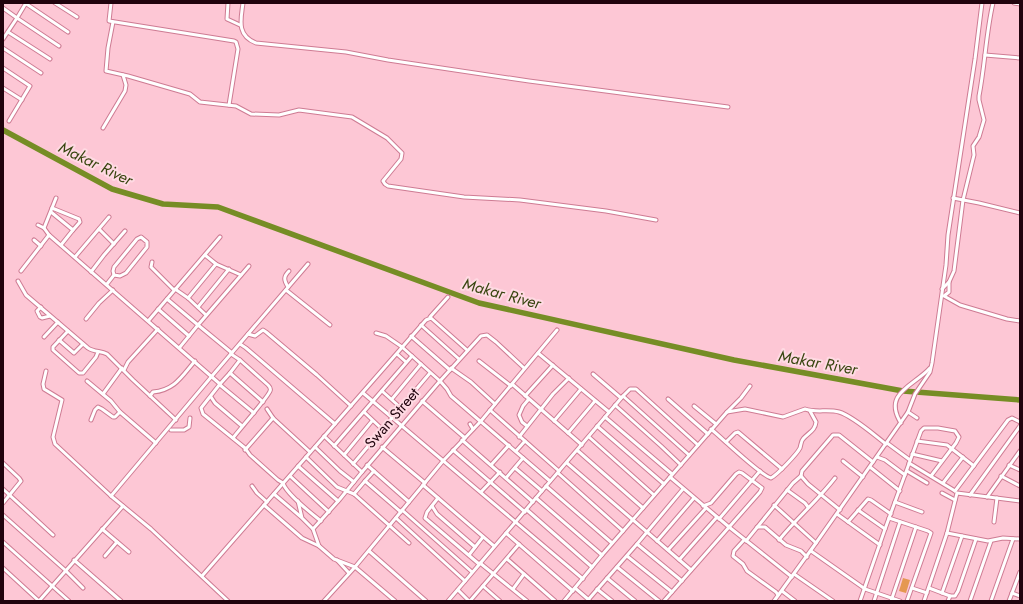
<svg xmlns="http://www.w3.org/2000/svg" width="1023" height="604" font-family="Jost,sans-serif">
	<style>
		.green { fill: #e59851 }
		.lines { fill: none; stroke-linecap: round; stroke-linejoin: round }
		.river { stroke: #768d25; stroke-width: 5.5 }
		.street-casing { stroke: #ce7b93; stroke-width: 5 }
		.street { stroke: #fff; stroke-width: 3 }
		.labels { text-anchor: middle; stroke-width: 4; stroke-linejoin: round; paint-order: stroke }
		.street-label { font-size: 15px; fill: #20030d; stroke: #ffdae3 }
		.water-label { font-size: 16px; font-style: italic; fill: #38450f; stroke: #ffdae3 }
	</style>
	<rect width="100%" height="100%" fill="#fdc7d5"/>
	<!-- green -->
	<polygon class="green" points="903,578 910,580 906,593 899,591"/>
	<g class="lines">
		<!-- river -->
		<polyline class="river" points="3,130 112,189 163,204 218,207 479,303 734,360 903,391 1020,400"/>
		<defs>
			<g id="street">
				<polyline points="25,3 68,32"/>
				<polyline points="26,3 17,18 59,46"/>
				<polyline points="55,3 77,17"/>
				<polyline points="111,3 109,21 234,41 236,42 238,49 229,105"/>
				<polyline points="228,3 227,19 240,25"/>
				<path d="M243 3C241 19 236 35 256 43L346 52 388 60 529 81 728 107"/>
				<polyline points="1014,3 1020,4"/>
				<polyline points="3,8 17,18 3,39"/>
				<polyline points="113,22 108,48 106,71 128,76 190,94 200,102 236,106 251,114 279,115 299,110 352,117 387,138 402,153 401,159 383,181 385,184 388,186 464,197 520,200 606,211 656,220"/>
				<polyline points="8,32 50,59"/>
				<polyline points="3,48 41,73"/>
				<polyline points="985,55 1020,58"/>
				<polyline points="3,68 30,86 9,121"/>
				<polyline points="3,88 22,100"/>
				<polyline points="103,128 125,91 126,85 123,75"/>
				<polyline points="953,198 979,203 1020,213"/>
				<polyline points="52,208 79,219 80,222 73,230"/>
				<polyline points="51,212 73,230 61,245"/>
				<polyline points="38,225 44,228 49,235 220,384 230,373 263,402"/>
				<polyline points="44,228 56,198"/>
				<polyline points="99,229 114,244"/>
				<polygon points="141,237 147,242 147,247 126,273 120,276 114,275 113,271 114,267 137,239"/>
				<polyline points="34,240 41,246"/>
				<polyline points="205,255 216,264 241,275"/>
				<polyline points="75,257 109,217"/>
				<polyline points="152,262 151,267 174,290"/>
				<polyline points="21,271 49,235"/>
				<polyline points="91,272 104,255 125,231"/>
				<path d="M18 281 26 295 88 348C94 352 101 351 107 354L133 380 176 420"/>
				<polyline points="949,282 949,292 944,296 960,305 1007,319 1020,321"/>
				<polyline points="107,284 114,275"/>
				<path d="M288 287C284 280 283 277 289 271"/>
				<polyline points="175,289 188,298 206,315"/>
				<path d="M942 289 949 282 954 271 963 200 974 155 973 146 979 137 984 120 979 100V96C985 65 986 33 993 3"/>
				<polyline points="286,290 330,325"/>
				<polyline points="188,298 216,264"/>
				<polyline points="167,299 198,325 180,347"/>
				<polyline points="41,307 37,311 40,317 42,318 50,316"/>
				<polyline points="198,307 229,269"/>
				<polyline points="158,309 189,336"/>
				<polyline points="430,317 448,297"/>
				<polyline points="86,319 99,303 113,290"/>
				<polyline points="149,320 220,237"/>
				<polyline points="421,325 459,359"/>
				<polyline points="68,331 53,347 53,350 79,373 83,373 96,357 98,352"/>
				<polyline points="376,333 386,336 402,347 440,381 447,389 451,396 550,481"/>
				<polyline points="248,334 255,336 263,330 266,332 317,375 351,406"/>
				<polyline points="411,336 450,370"/>
				<polyline points="44,337 58,322"/>
				<polyline points="59,340 74,353 83,344"/>
				<polyline points="240,344 246,348 335,424"/>
				<polyline points="232,353 198,325 249,266"/>
				<polyline points="538,353 609,412"/>
				<polyline points="231,354 240,360"/>
				<polyline points="397,354 406,362"/>
				<polyline points="479,361 511,386"/>
				<polyline points="451,368 471,382 495,404"/>
				<polyline points="124,370 128,362 158,329"/>
				<polyline points="46,371 43,384 44,389 62,400 53,437 55,444 111,496 151,529 228,601"/>
				<path d="M230 373 240 360 268 385C270 387 271 389 270 391 269 396 238 431 233 438"/>
				<polyline points="593,374 621,398"/>
				<polyline points="87,381 111,401 120,412 156,443"/>
				<path d="M220 384 201 408 203 414 245 448 250 455 278 480 283 483C286 494 311 513 321 521"/>
				<polyline points="512,384 582,445"/>
				<polyline points="220,385 254,413"/>
				<polyline points="382,391 401,408"/>
				<polyline points="363,393 583,579"/>
				<polyline points="103,394 122,368"/>
				<path d="M150 396 153 392C175 390 182 376 195 361"/>
				<polyline points="525,396 553,365"/>
				<polyline points="623,396 689,455"/>
				<polyline points="211,397 215,403 242,426"/>
				<polyline points="392,399 421,364"/>
				<polyline points="668,399 708,434"/>
				<polyline points="422,401 465,438"/>
				<polyline points="615,405 661,446 681,465"/>
				<polyline points="694,406 716,424"/>
				<polyline points="267,409 273,418 310,452"/>
				<polyline points="490,410 559,471"/>
				<polyline points="364,412 382,429"/>
				<path d="M727 412 745 409 783 417 805 409C815 413 828 409 839 412 853 416 874 435 886 444"/>
				<polyline points="908,412 917,418"/>
				<polyline points="605,417 672,474"/>
				<polyline points="91,420 95,410 98,407 102,409 113,417 115,417 120,412"/>
				<polyline points="554,421 581,389"/>
				<path d="M901 423C882 393 914 386 930 368"/>
				<polyline points="470,424 473,429"/>
				<polyline points="527,426 522,422 519,415 523,406 528,400"/>
				<polyline points="597,426 664,484"/>
				<path d="M711 429C722 438 761 476 771 478 777 475 797 454 800 448 801 445 801 441 803 439 809 432 815 431 816 422L810 411"/>
				<polyline points="171,430 184,430 189,427 190,418"/>
				<polyline points="568,433 595,401"/>
				<polyline points="324,436 362,472 440,381 481,336 487,335 496,342 524,368"/>
				<polyline points="519,437 553,394 569,378"/>
				<polyline points="589,437 654,495"/>
				<polyline points="462,440 533,502"/>
				<polyline points="917,441 947,445 974,466"/>
				<polyline points="726,442 735,433 738,432 782,469"/>
				<polyline points="887,443 910,460"/>
				<polyline points="334,446 412,356"/>
				<polyline points="315,447 340,471 354,482"/>
				<polyline points="382,447 425,483"/>
				<polyline points="245,450 273,418"/>
				<polyline points="453,450 525,512"/>
				<polyline points="516,451 525,441"/>
				<polyline points="578,451 643,508"/>
				<polyline points="912,454 942,461"/>
				<polyline points="344,455 372,421"/>
				<polyline points="306,457 337,487 354,494 409,543"/>
				<polyline points="877,457 885,460 905,475"/>
				<polyline points="843,461 863,477"/>
				<polyline points="3,463 19,478 21,481 3,503"/>
				<polyline points="567,463 691,570"/>
				<polyline points="909,463 955,491"/>
				<polyline points="353,464 430,373"/>
				<polyline points="367,465 409,502"/>
				<polyline points="491,465 509,445"/>
				<polyline points="1009,465 1020,470"/>
				<polyline points="298,466 338,501"/>
				<polyline points="870,467 900,491"/>
				<polyline points="515,468 542,491"/>
				<polyline points="374,471 365,481 401,512"/>
				<polyline points="907,471 927,483"/>
				<polyline points="558,473 623,531"/>
				<polyline points="290,476 329,512"/>
				<polyline points="801,476 808,484 840,510"/>
				<polyline points="1001,476 1020,486"/>
				<polyline points="670,477 729,527 792,577"/>
				<polyline points="506,478 523,458"/>
				<polyline points="943,483 963,457"/>
				<polyline points="423,485 494,546"/>
				<polyline points="252,486 257,493 267,502"/>
				<polyline points="546,486 612,543"/>
				<polyline points="3,489 53,535"/>
				<polyline points="787,490 805,503 808,507"/>
				<polyline points="955,491 1008,420 1012,418 1020,422"/>
				<polyline points="481,492 500,472"/>
				<polyline points="942,493 955,500"/>
				<polyline points="274,494 301,517"/>
				<polyline points="354,494 365,481"/>
				<polyline points="970,495 1020,426"/>
				<polyline points="111,496 212,376 308,264"/>
				<polyline points="987,497 1020,451"/>
				<polyline points="438,498 427,512 425,518 479,564"/>
				<polyline points="536,498 602,555"/>
				<polyline points="298,501 302,518 313,529 319,546 334,559 355,567 395,601"/>
				<polyline points="895,502 922,512"/>
				<polyline points="264,505 302,538 319,546"/>
				<polyline points="774,505 816,543"/>
				<polyline points="432,506 437,514 475,547"/>
				<polyline points="402,510 472,572"/>
				<polyline points="527,510 592,567"/>
				<polyline points="858,510 885,529"/>
				<polyline points="837,514 880,545"/>
				<polyline points="3,515 65,570 83,588"/>
				<polyline points="396,518 465,581"/>
				<polyline points="889,518 928,531 931,533 907,601"/>
				<polyline points="719,519 760,471"/>
				<polyline points="848,522 868,499 871,500 891,514"/>
				<polyline points="994,522 997,498"/>
				<polyline points="757,527 765,527 786,545 801,551 807,557"/>
				<polyline points="102,529 129,552"/>
				<polyline points="313,529 340,499 362,472"/>
				<polyline points="506,533 573,591"/>
				<polyline points="947,533 988,541 1003,538 1020,539"/>
				<polyline points="744,540 734,551 733,556 743,564 747,571 776,592 778,595"/>
				<path d="M779 540C797 518 818 500 835 478"/>
				<polyline points="657,541 694,498"/>
				<polyline points="746,541 793,483 801,476 802,471 833,435 839,435 873,462"/>
				<polyline points="3,542 69,601"/>
				<polyline points="668,550 706,508"/>
				<polyline points="369,551 426,601"/>
				<polyline points="811,551 865,589 900,601"/>
				<polyline points="469,555 483,537"/>
				<polyline points="105,556 117,542"/>
				<polyline points="627,556 672,592"/>
				<polyline points="507,559 555,601"/>
				<polyline points="74,560 121,601"/>
				<polyline points="337,560 349,573"/>
				<polyline points="679,560 717,517"/>
				<polyline points="480,563 527,601"/>
				<polyline points="617,567 659,601"/>
				<polyline points="3,568 39,601"/>
				<polyline points="794,574 833,601"/>
				<polyline points="202,576 426,320 431,318 467,350"/>
				<polyline points="607,578 635,601"/>
				<polyline points="682,581 637,544 683,489"/>
				<polyline points="483,586 500,601"/>
				<polyline points="575,588 589,600"/>
				<polyline points="912,588 927,593"/>
				<polyline points="929,588 950,596"/>
				<polyline points="513,589 524,574"/>
				<polyline points="597,589 612,601"/>
				<polyline points="458,590 469,601"/>
				<polyline points="782,591 795,601"/>
				<polyline points="942,593 962,536"/>
				<polyline points="1012,593 1020,596"/>
				<polyline points="588,600 637,544"/>
				<polyline points="39,601 123,506"/>
				<polyline points="324,601 355,567 443,461 481,421 557,330"/>
				<polyline points="448,601 623,396 630,389 636,389 698,445"/>
				<polyline points="470,601 519,544"/>
				<polyline points="564,601 602,555 727,412 741,398 750,386"/>
				<polyline points="664,601 760,492 762,488 742,473 739,472 736,474 711,503 703,506"/>
				<polyline points="774,601 816,543 908,412 915,394 930,372 932,363 946,265 948,235 975,59 982,3"/>
				<polyline points="860,601 885,529 921,431 924,428 938,428 955,431 959,437 956,443 931,476"/>
				<polyline points="874,601 900,522"/>
				<polyline points="891,601 916,527"/>
				<polyline points="924,601 947,533 957,493 1020,501"/>
				<polyline points="948,601 950,596 955,596 958,591 976,539"/>
				<polyline points="970,601 991,541"/>
				<polyline points="991,601 1013,539"/>
				<polyline points="1009,601 1020,572"/>
			</g>
		</defs>
		<!-- street casing -->
		<use href="#street" class="street-casing"/>
		<!-- street -->
		<use href="#street" class="street"/>
	</g>
	<g class="labels">
		<!-- street labels -->
		<g class="street-label">
			<text transform="translate(392 418) rotate(-49)" y="5">Swan Street</text>
		</g>
		<!-- water labels -->
		<g class="water-label">
			<text transform="translate(96 163) rotate(26)" y="6">Makar River</text>
			<text transform="translate(502 293) rotate(15)" y="6">Makar River</text>
			<text transform="translate(818 362) rotate(10)" y="6">Makar River</text>
		</g>
	</g>
	<!-- border -->
	<rect width="1023" height="604" fill="none" stroke="#20030d" stroke-width="8"/>
</svg>
